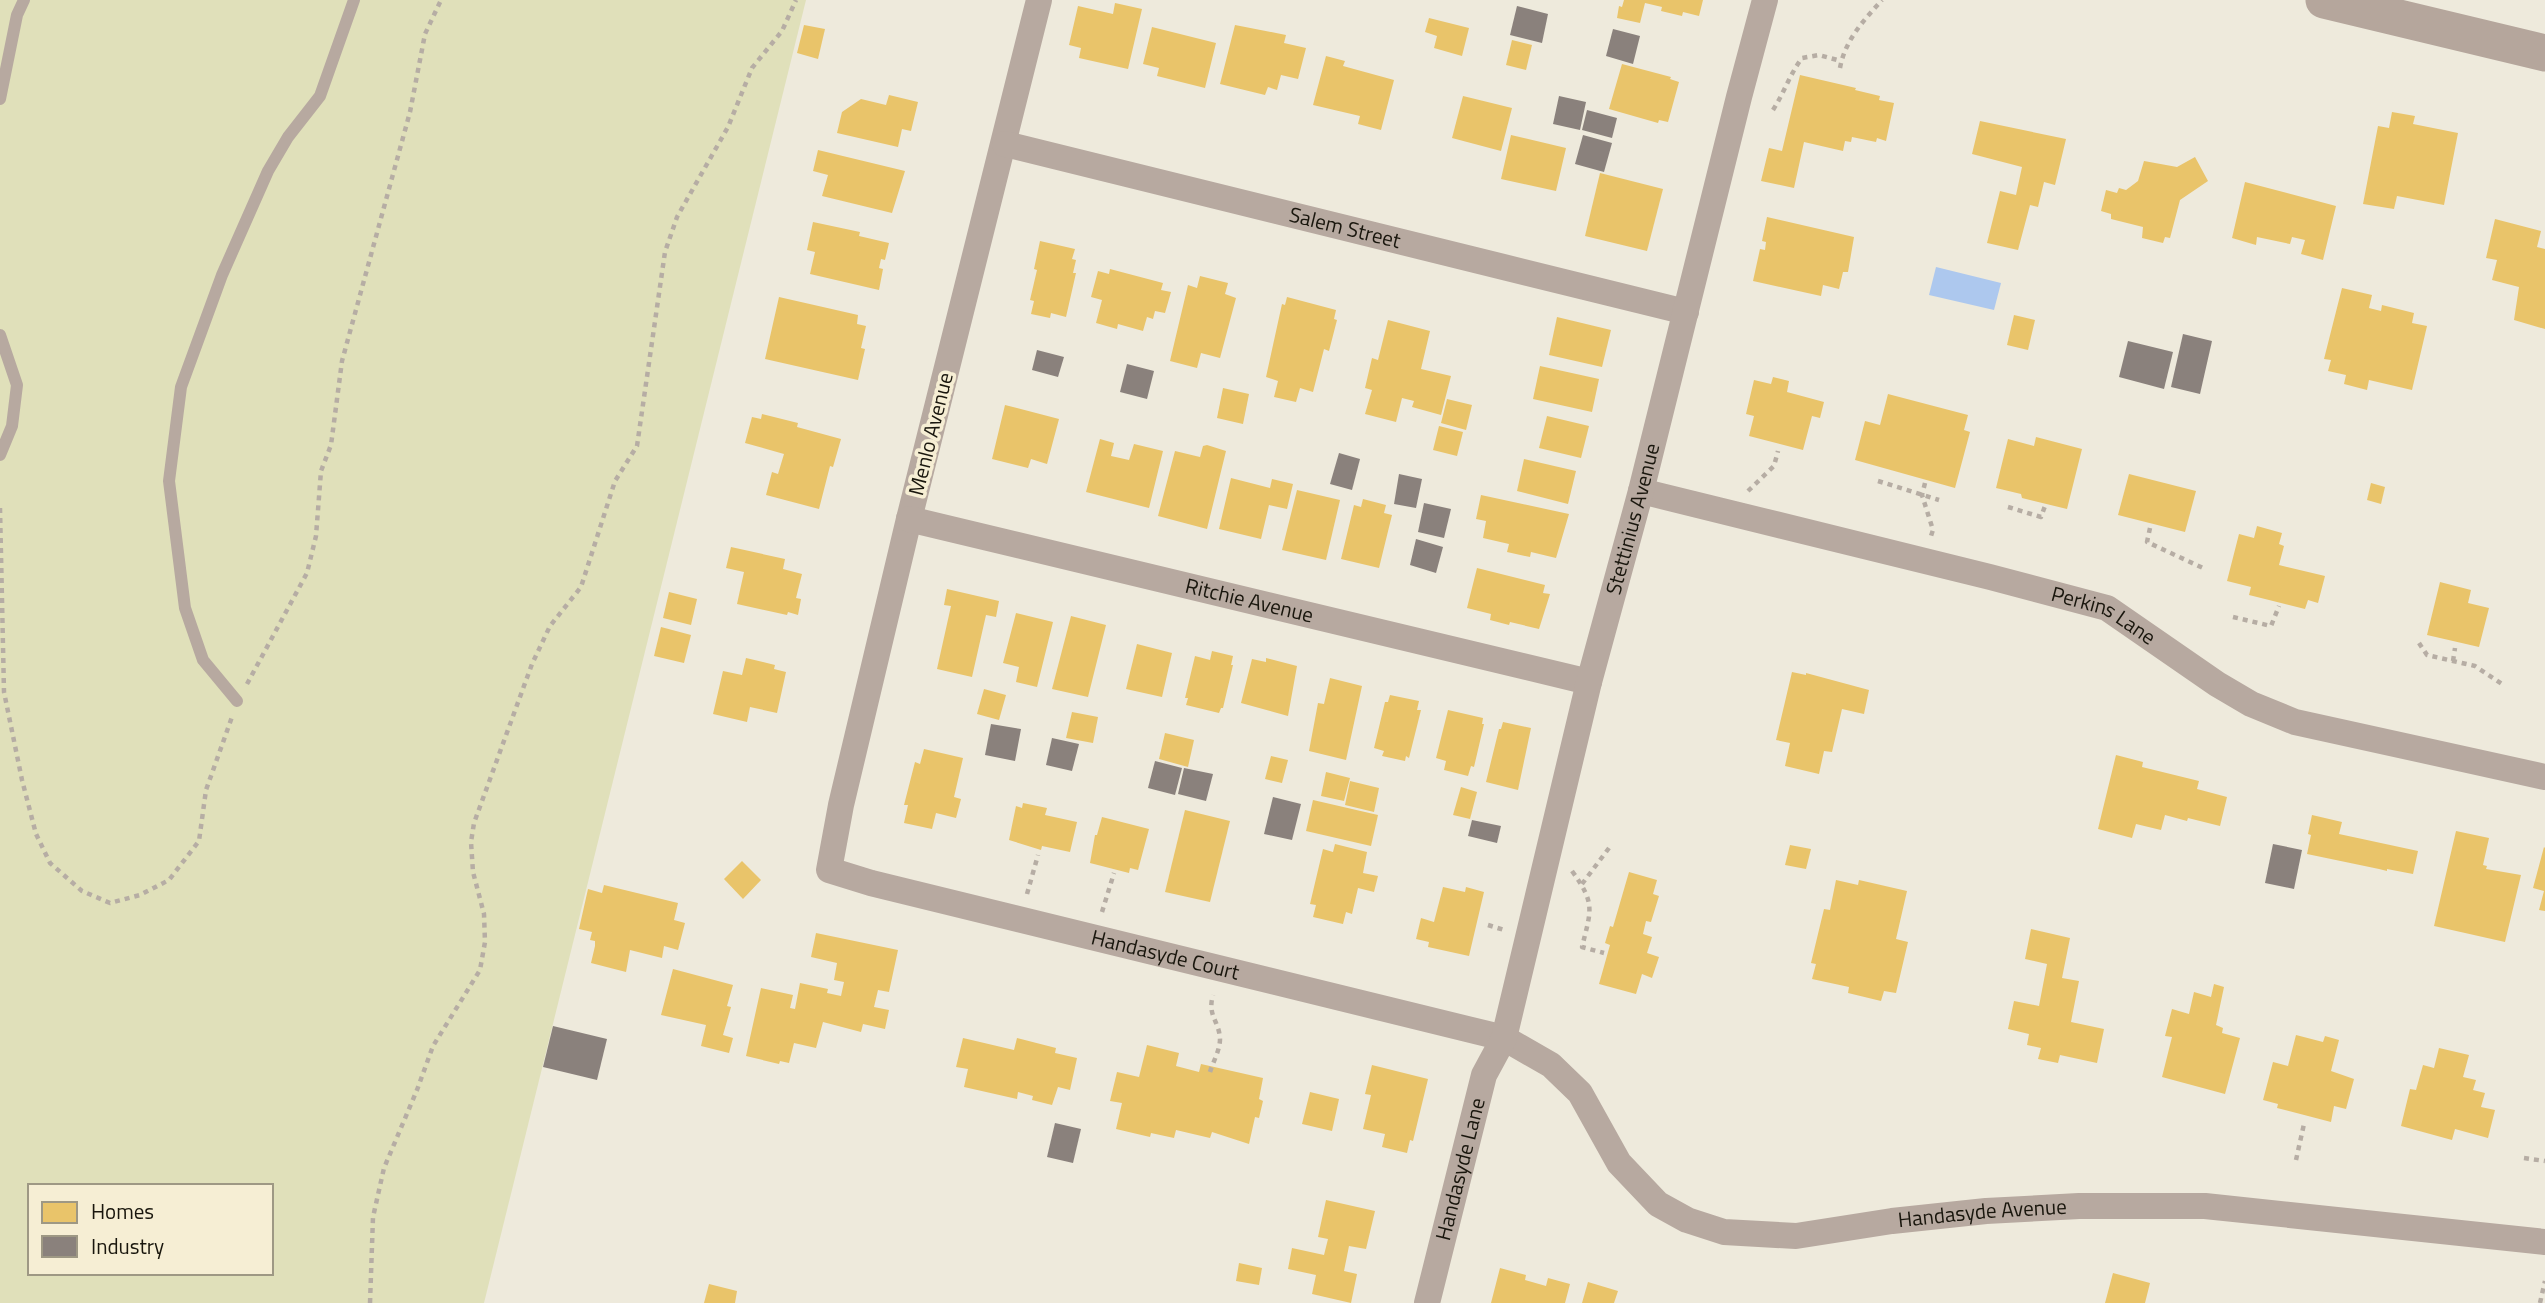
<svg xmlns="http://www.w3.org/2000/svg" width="2545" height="1303" font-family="'Titillium Web',sans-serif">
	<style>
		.green { fill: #e0e0ba; fill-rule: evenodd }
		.water { fill: #adc8ee }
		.homes { fill: #e9c46a }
		.industry { fill: #8a817c }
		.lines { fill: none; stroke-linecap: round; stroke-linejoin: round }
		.path { stroke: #b6ada4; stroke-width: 4.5; stroke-dasharray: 5 5; stroke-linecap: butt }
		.lane { stroke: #b7a9a0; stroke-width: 12 }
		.street { stroke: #b7a9a0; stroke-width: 26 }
		.secondary { stroke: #b5a69c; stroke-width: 37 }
		.labels { text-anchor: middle; stroke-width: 7; stroke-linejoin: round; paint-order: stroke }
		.street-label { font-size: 21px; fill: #19160d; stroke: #f6eed4 }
	</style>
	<rect width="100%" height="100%" fill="#eeeadc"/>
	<!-- green -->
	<path class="green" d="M0 0H806L484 1303H0ZM30 1186H271V1273H30Z"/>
	<!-- water -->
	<polygon class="water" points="1936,267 2001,283 1994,310 1929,295"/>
	<!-- homes -->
	<g class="homes">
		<polygon points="1624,0 1703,0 1699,16 1683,12 1682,16 1661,11 1662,7 1645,3 1640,23 1617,18 1619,6 1622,7"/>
		<polygon points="1115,3 1142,9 1128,69 1079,58 1081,48 1069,45 1078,6 1113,14"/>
		<polygon points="1429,18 1469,28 1462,56 1434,48 1437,36 1425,32"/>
		<polygon points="804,25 825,29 818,59 797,53"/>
		<polygon points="1235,25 1286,35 1284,43 1306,48 1298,79 1281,75 1277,90 1268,87 1265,95 1220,84"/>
		<polygon points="1152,27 1216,43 1205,88 1157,76 1159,68 1143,64"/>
		<polygon points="1512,40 1532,45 1526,70 1506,65"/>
		<polygon points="1326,56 1345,61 1343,66 1394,80 1381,130 1358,124 1360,116 1313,105"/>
		<polygon points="1622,64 1671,77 1670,79 1679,82 1668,122 1659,120 1658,123 1609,109"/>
		<polygon points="1800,75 1856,88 1855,90 1880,96 1879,100 1894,103 1886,141 1877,138 1876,142 1852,137 1851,142 1845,141 1843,151 1804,142 1794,188 1761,181 1769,148 1782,151"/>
		<polygon points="889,95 918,102 911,131 902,129 898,147 837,133 842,112 861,99 886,105"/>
		<polygon points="1463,96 1512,108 1501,151 1452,138"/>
		<polygon points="2392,112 2415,116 2413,124 2458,133 2444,205 2397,196 2394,209 2363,204 2378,126 2389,128"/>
		<polygon points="1980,121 2066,139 2055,185 2044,182 2038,207 2030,205 2018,250 1987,243 2000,191 2016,195 2022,167 1972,154"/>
		<polygon points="1511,135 1566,148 1556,191 1501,179"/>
		<polygon points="818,150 905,171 892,213 822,196 828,175 813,171"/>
		<polygon points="2195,157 2208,181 2180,200 2170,238 2165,237 2163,243 2142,238 2143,227 2111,219 2111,214 2101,211 2106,190 2117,193 2119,188 2126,190 2138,181 2144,161 2177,167"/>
		<polygon points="1600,173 1663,189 1647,251 1585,236"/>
		<polygon points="2245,182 2336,206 2323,260 2301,254 2305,240 2292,237 2290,244 2257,237 2256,245 2232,238"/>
		<polygon points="1767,217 1854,237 1848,272 1843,272 1839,289 1823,285 1821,296 1753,281 1760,249 1765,250 1766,242 1762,241"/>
		<polygon points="2495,219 2541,231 2537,247 2545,249 2545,329 2514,320 2519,287 2492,280 2497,260 2486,258"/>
		<polygon points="813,222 860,232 859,236 889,243 885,260 881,259 879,268 883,269 879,290 810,274 815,252 807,250"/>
		<polygon points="1040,241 1075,249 1072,259 1076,260 1073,273 1076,273 1066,317 1051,313 1050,318 1031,314 1034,301 1030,300 1037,270 1034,269"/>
		<polygon points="1110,269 1163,283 1161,290 1171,292 1165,313 1155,311 1153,319 1147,317 1143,331 1118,324 1117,329 1096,323 1102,300 1091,297 1098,271 1109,274"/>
		<polygon points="1200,276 1228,283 1225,294 1236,298 1220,358 1201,353 1197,368 1170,361 1188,285 1197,288"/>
		<polygon points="2342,288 2372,295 2369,308 2381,311 2382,305 2414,313 2412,323 2427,326 2412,390 2369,380 2367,390 2344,384 2346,375 2328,371 2331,360 2324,359"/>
		<polygon points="779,297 858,315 857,324 866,326 861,348 865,349 858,380 765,359"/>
		<polygon points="1287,297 1336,310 1334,319 1337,320 1329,351 1324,349 1313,392 1300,388 1296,402 1274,397 1278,381 1266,377 1282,304 1285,305"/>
		<polygon points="2014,315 2035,320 2028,350 2007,345"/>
		<polygon points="1557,317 1611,330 1602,367 1549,355"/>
		<polygon points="1388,320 1430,331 1421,369 1451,376 1441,415 1412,407 1414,401 1402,398 1396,422 1365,414 1372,390 1365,388 1372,358 1378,360"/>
		<polygon points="1540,366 1599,379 1592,412 1533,399"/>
		<polygon points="1773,377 1789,381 1787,392 1824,402 1820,418 1812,416 1803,450 1749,436 1754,416 1746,414 1754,380 1771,384"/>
		<polygon points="1223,388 1249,394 1243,424 1217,418"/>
		<polygon points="1888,394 1968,415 1964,430 1970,432 1955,488 1855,460 1865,421 1880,425"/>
		<polygon points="1447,399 1472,405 1466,430 1441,423"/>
		<polygon points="1005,405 1059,419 1047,464 1031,459 1028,468 992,459"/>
		<polygon points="762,414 798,423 797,427 841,439 833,467 830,466 819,509 766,495 772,472 778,474 784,454 745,443 752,417 761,419"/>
		<polygon points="1547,416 1589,426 1581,458 1539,448"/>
		<polygon points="1439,426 1463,432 1457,456 1433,450"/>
		<polygon points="2036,437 2082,449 2067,509 2022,498 2021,494 1996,488 2008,439 2034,446"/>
		<polygon points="1100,439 1114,443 1111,456 1129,460 1134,444 1163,451 1149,508 1086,492"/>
		<polygon points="1207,445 1226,451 1207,529 1158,516 1175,451 1200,457 1203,446"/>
		<polygon points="1524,459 1576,471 1568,504 1517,491"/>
		<polygon points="2129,474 2196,491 2185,532 2118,515"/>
		<polygon points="1231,478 1270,488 1272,479 1293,484 1287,509 1269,505 1261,539 1219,529"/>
		<polygon points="2371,483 2385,487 2381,504 2367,500"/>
		<polygon points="1297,490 1340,500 1326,560 1282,550"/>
		<polygon points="1481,495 1569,514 1556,558 1531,552 1530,557 1507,552 1509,544 1483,538 1486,521 1476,519"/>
		<polygon points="1363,499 1386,505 1384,513 1392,515 1379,568 1341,559 1354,505 1361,507"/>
		<polygon points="2257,526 2282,533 2279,544 2284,546 2279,565 2325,576 2318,603 2308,600 2305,609 2249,595 2251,587 2227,581 2239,534 2254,538"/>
		<polygon points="731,547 785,559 783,569 802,574 796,598 801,599 798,615 788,612 787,615 737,604 744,572 726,568"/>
		<polygon points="1477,568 1545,585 1543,593 1550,594 1539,629 1510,622 1509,625 1490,620 1491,614 1467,608"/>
		<polygon points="2440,582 2471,590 2468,603 2489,608 2479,647 2427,635"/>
		<polygon points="947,589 999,601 996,617 986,615 972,677 937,669 951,606 944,605"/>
		<polygon points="669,592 697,599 691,625 663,618"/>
		<polygon points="1016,613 1053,622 1037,687 1016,682 1019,667 1003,663"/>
		<polygon points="1071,616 1106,625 1088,697 1052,689"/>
		<polygon points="661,627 691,635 684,663 654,656"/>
		<polygon points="1137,644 1172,653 1162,697 1126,689"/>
		<polygon points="1212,651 1233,656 1231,665 1233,665 1223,708 1221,708 1219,713 1186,705 1188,698 1185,698 1195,656 1210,660"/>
		<polygon points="746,658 775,665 774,669 786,672 777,713 750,707 747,722 713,714 723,671 742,675"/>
		<polygon points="1266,658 1297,666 1288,716 1241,703 1252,659 1266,662"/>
		<polygon points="1792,672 1806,675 1806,673 1869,690 1864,714 1842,709 1832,752 1824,751 1819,774 1785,766 1790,743 1776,740"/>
		<polygon points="1330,678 1362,686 1346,760 1309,751 1318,703 1324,704"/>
		<polygon points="984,689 1006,695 999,720 977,714"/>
		<polygon points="1390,695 1419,701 1417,710 1421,710 1409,758 1406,756 1405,761 1382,756 1384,751 1374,748 1385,702 1388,702"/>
		<polygon points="1448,710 1483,718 1482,724 1484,724 1474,767 1471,766 1468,776 1444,770 1446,761 1436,758"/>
		<polygon points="1072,712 1098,717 1093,743 1066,738"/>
		<polygon points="1503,722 1531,728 1518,790 1486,782 1499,729 1501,729"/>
		<polygon points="1165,733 1194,740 1188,767 1159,759"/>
		<polygon points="924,749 963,758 954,797 961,799 956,818 936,813 932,829 904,823 908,805 904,805 915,762 920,764"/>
		<polygon points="2116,755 2143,762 2142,767 2199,781 2197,789 2227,797 2220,826 2188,818 2187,821 2165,815 2161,830 2136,824 2132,838 2098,829"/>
		<polygon points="1271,756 1288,760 1282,783 1265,779"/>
		<polygon points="1326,772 1350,778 1344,801 1321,796"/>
		<polygon points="1350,781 1379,788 1374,812 1345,805"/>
		<polygon points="1461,787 1477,792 1470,819 1453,815"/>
		<polygon points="1313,800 1378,815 1371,846 1306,831"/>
		<polygon points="1023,803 1047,808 1045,815 1077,822 1070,852 1042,846 1041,850 1009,840 1016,806 1022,808"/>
		<polygon points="1185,810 1230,821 1210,902 1165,892"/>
		<polygon points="2312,815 2342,822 2339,834 2418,851 2413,874 2387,869 2387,871 2379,869 2307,854 2311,835 2308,834"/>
		<polygon points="1102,817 1149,829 1138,870 1130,868 1129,873 1090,863 1095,835 1097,835"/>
		<polygon points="2456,831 2489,838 2483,865 2487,866 2486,869 2521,875 2505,942 2434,926"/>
		<polygon points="1335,844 1367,852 1363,873 1378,876 1374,892 1358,888 1352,914 1346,912 1343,924 1313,917 1316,905 1310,904 1323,849 1333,852"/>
		<polygon points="1790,845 1811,849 1806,869 1785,865"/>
		<polygon points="2544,847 2545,848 2545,911 2539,910 2544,891 2533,888"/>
		<polygon points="742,861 761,880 743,899 724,879"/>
		<polygon points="1629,872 1657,880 1653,894 1659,896 1651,922 1646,921 1643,934 1652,937 1647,953 1659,957 1652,978 1642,974 1636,994 1599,984 1610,945 1605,943 1610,926 1613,927"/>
		<polygon points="1836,880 1858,885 1859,880 1907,891 1896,939 1908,942 1896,993 1884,991 1881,1001 1848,993 1849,987 1812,979 1816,964 1811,963 1824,909 1830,910"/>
		<polygon points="604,885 678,903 674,920 685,923 678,950 664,946 662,958 630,950 626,972 591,963 595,946 595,941 590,940 592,932 579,929 588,889 602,893"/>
		<polygon points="1443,887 1465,892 1466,887 1484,892 1469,956 1428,947 1429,942 1416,939 1421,918 1434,922"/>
		<polygon points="2031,929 2070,938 2062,978 2079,981 2071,1022 2104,1029 2097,1063 2060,1055 2058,1063 2038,1059 2041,1048 2027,1045 2029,1034 2008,1029 2014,1001 2039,1006 2047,964 2025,959"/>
		<polygon points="816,933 898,950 889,992 878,990 874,1007 889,1010 885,1029 863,1024 861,1032 823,1022 816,1048 794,1043 789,1063 780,1061 779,1064 746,1056 761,988 793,995 790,1008 795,1009 800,983 828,989 827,993 841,996 844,982 834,980 837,963 811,957"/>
		<polygon points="673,969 733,985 727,1006 731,1007 723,1035 733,1038 729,1053 701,1046 706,1025 661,1015"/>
		<polygon points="2214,984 2224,987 2216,1025 2223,1028 2222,1033 2240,1038 2225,1094 2162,1077 2172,1037 2165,1036 2172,1009 2189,1014 2194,992 2211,997"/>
		<polygon points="2296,1035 2323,1042 2325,1036 2339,1040 2331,1071 2354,1079 2346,1109 2334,1106 2331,1122 2277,1108 2278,1104 2263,1100 2273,1062 2288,1066"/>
		<polygon points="963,1038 1014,1050 1017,1038 1056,1048 1055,1053 1077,1058 1070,1090 1058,1087 1052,1105 1032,1100 1033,1096 1018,1092 1017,1099 964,1087 968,1069 956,1067"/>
		<polygon points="1147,1045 1179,1053 1176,1066 1199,1072 1201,1064 1263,1078 1259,1099 1263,1101 1259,1118 1255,1117 1249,1144 1212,1132 1210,1138 1176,1130 1174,1138 1151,1133 1150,1137 1116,1129 1122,1103 1110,1101 1117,1072 1139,1077"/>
		<polygon points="2439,1048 2469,1055 2463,1077 2476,1080 2473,1090 2485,1093 2481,1107 2495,1110 2488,1138 2455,1129 2452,1140 2401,1126 2410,1089 2416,1090 2423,1065 2434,1068"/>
		<polygon points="1372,1065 1428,1079 1413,1141 1410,1140 1407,1153 1382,1147 1385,1134 1363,1129 1371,1095 1365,1094"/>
		<polygon points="1310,1092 1339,1099 1332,1131 1302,1124"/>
		<polygon points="1326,1200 1375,1211 1366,1249 1349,1246 1344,1271 1357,1274 1351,1303 1312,1294 1316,1275 1288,1269 1292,1248 1324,1255 1328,1239 1318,1237"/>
		<polygon points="1239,1263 1262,1268 1259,1285 1236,1281"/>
		<polygon points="1500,1268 1526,1275 1525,1280 1546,1286 1548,1278 1570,1284 1565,1303 1491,1303"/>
		<polygon points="2113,1273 2150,1283 2145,1303 2105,1303"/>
		<polygon points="1588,1282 1618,1291 1614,1303 1582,1303"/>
		<polygon points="709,1284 737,1291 735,1303 704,1303"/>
	</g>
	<!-- industry -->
	<g class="industry">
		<polygon points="1517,6 1548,14 1542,43 1510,35"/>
		<polygon points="1613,29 1640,36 1633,64 1606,56"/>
		<polygon points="1559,96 1586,102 1580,130 1553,124"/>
		<polygon points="1587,110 1617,118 1612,138 1582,130"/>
		<polygon points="1583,135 1612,143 1604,172 1575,164"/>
		<polygon points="2183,334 2212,341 2200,394 2171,387"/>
		<polygon points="2128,341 2173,352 2164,389 2119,377"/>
		<polygon points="1037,350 1064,357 1058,377 1032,370"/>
		<polygon points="1127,364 1154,371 1147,399 1120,392"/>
		<polygon points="1339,453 1360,459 1352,490 1330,484"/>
		<polygon points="1399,474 1422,479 1416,508 1394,504"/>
		<polygon points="1424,503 1451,509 1444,538 1418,532"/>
		<polygon points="1416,539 1443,547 1436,573 1410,565"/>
		<polygon points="991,724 1021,729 1015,761 985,755"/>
		<polygon points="1052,738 1079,744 1072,771 1046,765"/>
		<polygon points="1155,761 1182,768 1175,795 1148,788"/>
		<polygon points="1184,768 1213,774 1206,801 1178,794"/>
		<polygon points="1273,797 1301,804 1292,840 1264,834"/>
		<polygon points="1472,820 1501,826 1497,843 1468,836"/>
		<polygon points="2273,844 2302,850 2294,889 2265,883"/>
		<polygon points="553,1026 607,1039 597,1080 543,1067"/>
		<polygon points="1055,1123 1081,1129 1073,1163 1047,1157"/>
	</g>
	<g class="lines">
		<!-- path -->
		<g class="path">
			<path d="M1840 68C1845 40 1864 20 1882 0"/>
			<path d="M1773 110C1784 93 1790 74 1802 58L1819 55 1841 61"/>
			<polyline points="1878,481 1939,500"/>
			<polyline points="1925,483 1922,495 1933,530 1931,536"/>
			<polyline points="1748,491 1774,466 1778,451"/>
			<polyline points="2008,507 2041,517 2045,506"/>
			<polyline points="0,508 4,692 22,780 36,834 50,863 82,891 110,903 140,895 169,880 199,841 206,790 232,717"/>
			<polyline points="2150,528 2147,542 2203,568"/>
			<polyline points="2233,617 2271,626 2279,606"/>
			<polyline points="2419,643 2427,655 2475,666 2502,684"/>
			<polyline points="2453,661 2455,648"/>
			<polyline points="247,684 307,573 316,536 321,471 331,445 342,361 410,112 425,34 441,0"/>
			<path d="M1572 871C1596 904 1591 910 1582 947L1604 953"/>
			<polyline points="1582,884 1612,844"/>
			<polyline points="1027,894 1038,855"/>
			<polyline points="1102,912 1114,873"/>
			<polyline points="1488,925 1504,930"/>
			<path d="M1210 1072C1213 1062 1220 1050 1220 1039 1219 1020 1207 1016 1213 995"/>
			<polyline points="2524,1158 2545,1161"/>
			<polyline points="2296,1160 2304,1124"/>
			<polyline points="370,1303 373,1217 384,1168 417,1090 433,1046 480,970 485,942 484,914 473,872 471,842 474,823 532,664 550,626 581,587 615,481 637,446 665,252 677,217 728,127 752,68 782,31 796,0"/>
			<polyline points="2540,1303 2545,1281"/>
		</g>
		<!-- lane -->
		<g class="lane">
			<polyline points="0,99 17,15 24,0"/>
			<polyline points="0,335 17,385 12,426 0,455"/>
			<polyline points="237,701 203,660 185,608 169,481 181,387 222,275 268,171 288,137 320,96 354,0"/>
		</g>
		<!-- street -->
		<g class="street">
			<path id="s1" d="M1039 0 909 519 841 805 829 870 871 883 1504 1038 1551 1065 1580 1093 1619 1163 1658 1204 1687 1220 1724 1232 1796 1236 1892 1221 1986 1211 2079 1206H2205L2545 1242"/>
			<path id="s2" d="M1005 144 1686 312"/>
			<path id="s3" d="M1641 491 1990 577 2107 608 2217 684 2251 704 2295 722 2545 777"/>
			<path id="s4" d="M909 519 1589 682"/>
			<path id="s5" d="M1427 1303 1484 1075 1504 1038 1589 682 1641 491 1739 97 1765 0"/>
		</g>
		<!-- secondary -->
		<polyline class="secondary" points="2324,0 2545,53"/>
	</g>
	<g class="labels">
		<!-- street labels -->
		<g class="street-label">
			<text dy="7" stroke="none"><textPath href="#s2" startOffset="350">Salem Street</textPath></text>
			<text transform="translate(931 434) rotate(-76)" y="7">Menlo Avenue</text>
			<text dy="7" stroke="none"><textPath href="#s5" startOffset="812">Stettinius Avenue</textPath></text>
			<text dy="7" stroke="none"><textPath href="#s4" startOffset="350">Ritchie Avenue</textPath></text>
			<text dy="7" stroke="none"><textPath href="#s3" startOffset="480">Perkins Lane</textPath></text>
			<text dy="7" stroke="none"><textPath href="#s1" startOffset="1242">Handasyde Court</textPath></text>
			<text dy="7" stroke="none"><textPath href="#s5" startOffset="138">Handasyde Lane</textPath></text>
			<text dy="7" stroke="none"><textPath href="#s1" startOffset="2154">Handasyde Avenue</textPath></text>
		</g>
	</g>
	<!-- legend -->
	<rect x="28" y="1184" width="245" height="91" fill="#f6eed4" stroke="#9e9884" stroke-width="2"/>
	<rect x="42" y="1202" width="35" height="21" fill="#e9c46a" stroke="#9e9884" stroke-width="2"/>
	<text x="91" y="1219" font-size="21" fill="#19160d">Homes</text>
	<rect x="42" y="1236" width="35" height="21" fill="#8a817c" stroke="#9e9884" stroke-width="2"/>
	<text x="91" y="1254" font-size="21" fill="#19160d">Industry</text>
</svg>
